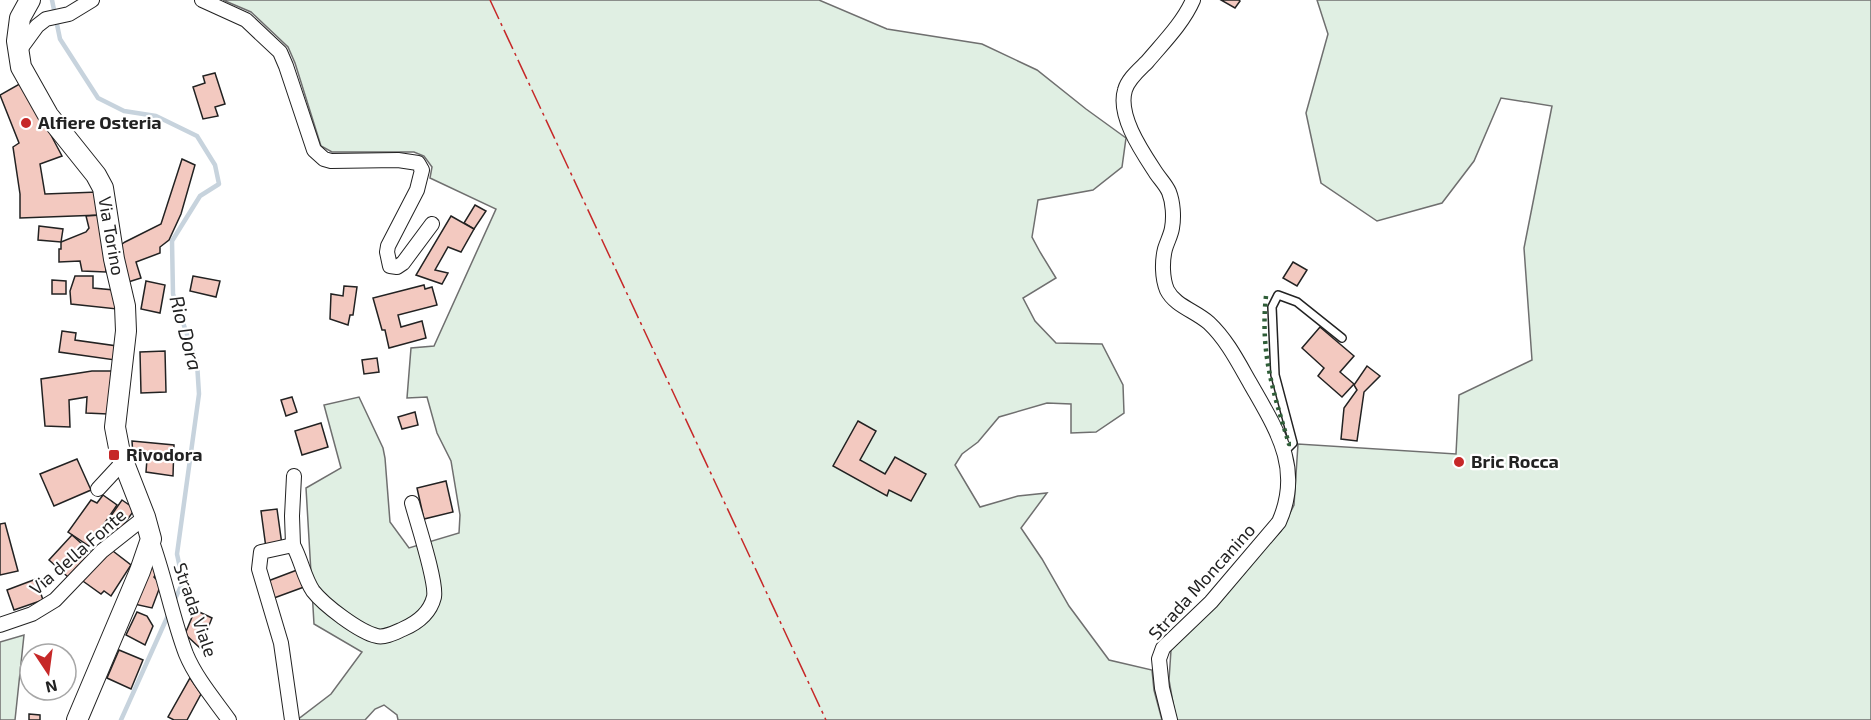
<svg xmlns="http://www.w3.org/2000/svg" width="1871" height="720" font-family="'Exo 2',sans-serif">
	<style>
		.green { fill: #e0efe3; stroke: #6f6f6f; stroke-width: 1.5 }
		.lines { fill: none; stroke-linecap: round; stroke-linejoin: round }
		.stream { stroke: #c7d3dd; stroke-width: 4.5 }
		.building { fill: #f3c9c0; stroke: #222; stroke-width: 1.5 }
		.lane-casing { stroke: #222; stroke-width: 10 }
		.street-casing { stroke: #222; stroke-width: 16 }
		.secondary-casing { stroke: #222; stroke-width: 22 }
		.lane { stroke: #fff; stroke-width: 7 }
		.street { stroke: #fff; stroke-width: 14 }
		.secondary { stroke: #fff; stroke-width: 20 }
		.hedge { stroke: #2f5e38; stroke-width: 4.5; stroke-dasharray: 3 4.5; stroke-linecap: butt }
		.power { stroke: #c62828; stroke-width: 1.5; stroke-dasharray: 21 4.5 3 4.5; stroke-linecap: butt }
		.poi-dot { fill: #c62828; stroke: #fff; stroke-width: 2 }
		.labels { text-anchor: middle; stroke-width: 4.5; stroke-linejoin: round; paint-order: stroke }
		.poi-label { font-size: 18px; font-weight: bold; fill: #222; stroke: #fff; text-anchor: start }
		.street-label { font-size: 18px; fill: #222; stroke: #fff }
		.water-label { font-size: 20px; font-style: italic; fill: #222; stroke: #fff }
	</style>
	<rect width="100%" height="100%" fill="#fff"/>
	<!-- green -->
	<g class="green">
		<polygon points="223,0 819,0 887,29 982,44 1037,70 1086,109 1126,138 1122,167 1093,190 1038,200 1032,237 1040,252 1056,278 1023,298 1035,321 1056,343 1102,344 1123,385 1124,413 1096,432 1071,433 1071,404 1047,403 999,417 978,442 962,454 955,465 980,507 1018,496 1047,493 1021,528 1042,559 1069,606 1109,660 1152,670 1154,690 1162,720 398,720 397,715 384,705 375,709 365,720 297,720 331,694 362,652 314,624 306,488 341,468 324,405 359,397 383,448 385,458 390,522 409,548 459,533 460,515 451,461 437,433 427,397 407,398 411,348 434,346 496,209 430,178 432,167 424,156 414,152 332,152 321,146 295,63 288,47 251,12"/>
		<polygon points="1317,0 1871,0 1871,720 1176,720 1169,680 1171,650 1281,531 1294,505 1298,444 1456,454 1459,395 1532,360 1524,248 1552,106 1501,98 1474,161 1442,203 1377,221 1321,183 1306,113 1328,34"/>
		<polygon points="24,635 15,720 0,720 0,642"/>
	</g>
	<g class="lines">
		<!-- stream -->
		<g class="stream">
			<polyline points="52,0 60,39 98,98 124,111 156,116 197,136 215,165 219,184 200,196 172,241 173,294 197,363 199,394 177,554 183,582 174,601"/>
			<polyline points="121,720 170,611"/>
		</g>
	</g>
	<!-- building -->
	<g class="building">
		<polygon points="1221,0 1239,0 1240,1 1235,8"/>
		<polygon points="215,73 225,104 215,107 218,116 203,119 193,87 205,83 203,76"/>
		<polygon points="23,82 62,156 40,164 45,194 98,192 101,215 20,218 20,194 13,147 19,143 0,95"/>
		<polygon points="182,159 195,165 181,214 169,240 160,247 160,253 136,262 141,278 125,283 115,249 125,242 161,224"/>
		<polygon points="475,205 486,211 474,229 464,223"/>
		<polygon points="101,215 106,272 82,271 80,261 59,262 59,249 61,249 61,242 86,232 89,228 86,216"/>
		<polygon points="451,216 474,229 461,252 448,247 435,270 448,273 442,284 416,275"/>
		<polygon points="39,226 63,229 61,242 38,240"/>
		<polygon points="1293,262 1307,270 1297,286 1283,278"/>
		<polygon points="75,276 93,276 93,288 114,290 117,309 71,304 70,291"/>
		<polygon points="193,276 220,281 216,297 190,291"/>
		<polygon points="52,280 66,281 66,294 52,294"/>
		<polygon points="146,281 165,285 160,313 141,309"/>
		<polygon points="424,285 425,289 432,287 437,305 398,315 401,327 422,321 426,338 389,348 385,330 382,330 373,298"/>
		<polygon points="344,286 357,287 353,315 350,315 348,325 330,319 331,294 343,296"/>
		<polygon points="1320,327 1354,356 1340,372 1354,384 1342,397 1318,376 1324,368 1302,348"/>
		<polygon points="62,331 76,333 75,340 117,346 115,360 59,352"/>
		<polygon points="165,351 166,392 141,393 140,352"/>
		<polygon points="377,358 379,372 364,374 362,360"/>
		<polygon points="1367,366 1380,376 1364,392 1357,441 1341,439 1344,408 1357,390 1354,385"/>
		<polygon points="92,371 113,371 108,414 86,413 87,397 69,400 70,427 45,426 41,379"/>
		<polygon points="292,397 297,412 286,416 281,400"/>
		<polygon points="415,412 418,425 402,429 398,417"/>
		<polygon points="858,421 876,431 860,460 885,474 895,457 926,474 911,501 889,490 887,496 833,466"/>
		<polygon points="321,423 328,447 302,455 295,431"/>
		<polygon points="132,441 174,445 173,476 146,472 147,459 133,456"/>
		<polygon points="77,459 91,490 54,506 40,474"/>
		<polygon points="446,481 453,512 424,519 417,488"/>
		<polygon points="103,495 117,505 89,546 68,532 91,500 97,503"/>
		<polygon points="122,500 135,509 120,530 108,520"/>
		<polygon points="277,509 282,545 266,548 261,511"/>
		<polygon points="5,523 18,571 0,575 0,524"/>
		<polygon points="72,535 91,552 68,577 49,560"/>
		<polygon points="109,548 131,565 111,596 104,591 101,594 80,579"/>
		<polygon points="148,565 158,569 154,577 161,584 152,608 134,604"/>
		<polygon points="297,570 304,587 274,598 268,581"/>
		<polygon points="36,579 43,600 14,610 7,590"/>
		<polygon points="195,610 212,618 200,648 185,634"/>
		<polygon points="137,612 147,616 153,626 145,645 126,635"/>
		<polygon points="119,650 143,660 131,689 107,678"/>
		<polygon points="190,678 201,694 187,720 174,720 168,717"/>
		<polygon points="29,714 40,715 40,720 29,720"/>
	</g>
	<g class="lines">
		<defs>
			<polyline id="lane" points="1285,451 1293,443 1275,375 1272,307 1278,295 1297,302 1342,338"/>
			<g id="street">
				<polyline points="202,0 246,20 280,52 286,66 314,150 324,159 331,161 398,160 418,163 422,170 417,190 388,246 387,252 390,266 397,267 403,263 432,224"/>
				<polyline points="18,52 37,26 46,19 69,14 92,0"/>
				<polyline points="98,489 123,462"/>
				<path d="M151 539C165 577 172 617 186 654 196 678 214 699 229 720"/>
				<polyline points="293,545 292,516 294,476"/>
				<polyline points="0,625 32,614 55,600 102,551 145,517"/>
				<path d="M292 720 281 643 259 569 261 552 293 545C301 559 304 578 313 591 324 605 359 632 377 636 385 638 396 632 403 629 417 623 430 613 434 597 437 582 417 522 412 503"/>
				<path d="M1170 720 1162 688 1159 659 1163 648 1211 602 1279 522C1303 468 1276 429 1250 383 1238 362 1227 340 1209 323 1196 311 1175 306 1167 290 1162 278 1162 261 1165 249 1167 242 1171 235 1172 228 1174 217 1173 202 1169 192 1166 185 1160 179 1156 173 1143 153 1117 116 1125 90 1128 79 1139 70 1147 62 1163 43 1183 23 1193 0"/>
			</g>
			<polyline id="secondary" points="30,0 20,18 17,41 21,67 48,115 96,175 103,188 114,259 125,306 126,331 115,427 120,453 145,517 151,539 140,571 77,720"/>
		</defs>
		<!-- lane casing -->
		<use href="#lane" class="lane-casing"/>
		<!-- street casing -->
		<use href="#street" class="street-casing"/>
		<!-- secondary casing -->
		<use href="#secondary" class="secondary-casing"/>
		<!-- lane -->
		<use href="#lane" class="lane"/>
		<!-- street -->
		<use href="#street" class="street"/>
		<!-- secondary -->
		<use href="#secondary" class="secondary"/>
		<!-- hedge -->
		<path class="hedge" d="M1266 296C1260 352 1273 392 1289 444H1294"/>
		<!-- power -->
		<polyline class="power" points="490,0 826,720"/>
	</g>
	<!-- markers -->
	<g class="poi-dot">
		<circle cx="26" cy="123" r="6"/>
		<rect x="108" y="449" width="12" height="12" rx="3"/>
		<circle cx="1459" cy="462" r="6"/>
	</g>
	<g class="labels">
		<!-- poi labels -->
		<g class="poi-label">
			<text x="38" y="129">Alfiere Osteria</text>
			<text x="126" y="461">Rivodora</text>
			<text x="1471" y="468">Bric Rocca</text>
		</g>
		<!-- street labels -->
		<g class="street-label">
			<text transform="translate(111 236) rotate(80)" y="6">Via Torino</text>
			<text transform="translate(78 552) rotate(-41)" y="6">Via della Fonte</text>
			<text transform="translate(1202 582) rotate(-48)" y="6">Strada Moncanino</text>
			<text transform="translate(195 610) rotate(71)" y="6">Strada Viale</text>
		</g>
		<!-- water labels -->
		<g class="water-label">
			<text transform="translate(186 333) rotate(75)" y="7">Rio Dora</text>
		</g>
	</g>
	<!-- north arrow -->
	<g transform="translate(48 672) rotate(167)"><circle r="28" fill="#ffffff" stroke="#a7a7a7" stroke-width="1.5"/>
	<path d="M0-4.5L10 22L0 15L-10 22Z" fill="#c62828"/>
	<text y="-9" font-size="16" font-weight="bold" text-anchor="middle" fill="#222222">N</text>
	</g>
</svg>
